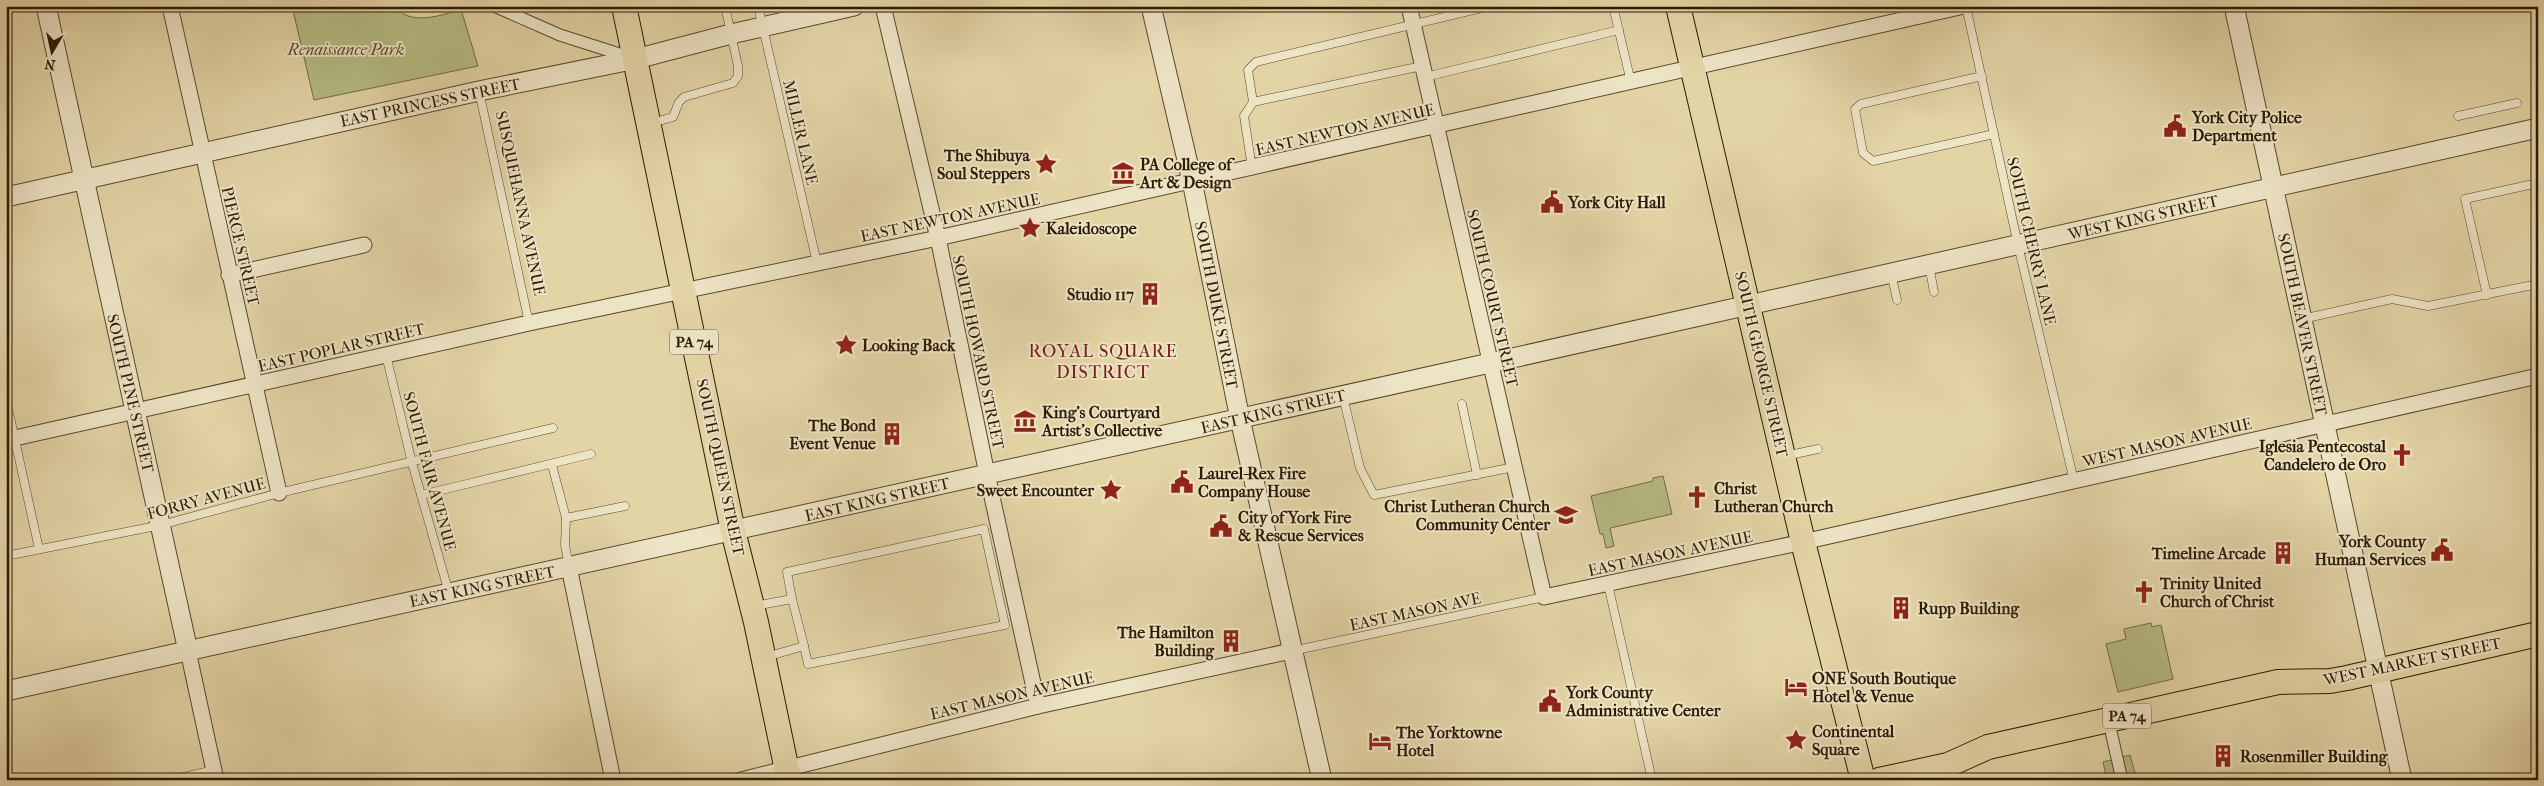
<svg xmlns="http://www.w3.org/2000/svg" width="2544" height="786" font-family="'IM FELL French Canon',serif">
	<style>
		.green { fill: #b6bc84; stroke: #706c44 }
		.lines { fill: none; stroke-linecap: round; stroke-linejoin: round }
		.service-casing { stroke: #59492c; stroke-width: 9 }
		.pedestrian-casing { stroke: #59492c; stroke-width: 13 }
		.minor-casing { stroke: #59492c; stroke-width: 17 }
		.tertiary-casing { stroke: #59492c; stroke-width: 21 }
		.primary-casing { stroke: #2b1b04; stroke-width: 26 }
		.service { stroke: #ede3c5; stroke-width: 8 }
		.pedestrian { stroke: #ede3c5; stroke-width: 11 }
		.minor { stroke: #ede3c5; stroke-width: 15 }
		.tertiary { stroke: #ede3c5; stroke-width: 19 }
		.primary { stroke: #e3d4a6; stroke-width: 24 }
		.labels { text-anchor: middle; stroke-width: 4; stroke-linejoin: round; paint-order: stroke }
		.shield { fill: #ede3c5; stroke: #65573e; stroke-width: 1 }
		.shield-label { font-size: 15px; font-weight: bold; fill: #2b1b04 }
		.park-label { font-size: 16px; font-style: italic; fill: #554b2a; stroke: #ede3c5 }
		.street-label { font-size: 16px; fill: #2b1b04; stroke: #ede3c5 }
		.poi-label { font-size: 16px; font-weight: bold; fill: #2b1b04; stroke: #ede3c5; text-anchor: start }
		.neighbourhood-label { font-size: 18px; letter-spacing: 1px; fill: #7a1f14; stroke: #ede3c5 }
	</style>
	<rect width="100%" height="100%" fill="#e3d4a6"/>
	<filter id="stains"><feTurbulence type="fractalNoise" baseFrequency=".004" numOctaves="4"/><feColorMatrix values="0 0 0 0 .2 0 0 0 0 .09 0 0 0 0 .02 0 0 0 .5 -.17"/></filter>
	<radialGradient id="worn" r=".72"><stop offset=".6" stop-color="#630" stop-opacity="0"/><stop offset="1" stop-color="#630" stop-opacity=".3"/></radialGradient>
	<!-- green -->
	<g class="green">
		<path d="M292 6H396C408 27 444 15 461 9L478 66 314 100Z"/>
		<polygon points="1663,476 1672,514 1610,528 1614,546 1606,548 1603,534 1600,534 1591,496 1653,481 1653,478"/>
		<polygon points="2151,623 2152,627 2161,625 2173,679 2118,692 2106,644 2126,639 2124,629"/>
		<polygon points="2130,755 2137,780 2107,780 2103,762"/>
	</g>
	<g class="lines">
		<defs>
			<g id="service">
				<polyline points="758,6 817,263"/>
				<polyline points="1613,6 1631,82"/>
				<polyline points="1966,6 2018,245 2074,481"/>
				<polyline points="1982,76 1861,104 1855,109 1863,153 1873,161 1994,134"/>
				<polyline points="1425,77 1619,30"/>
				<polyline points="479,91 529,323"/>
				<polyline points="1253,102 1248,70 1256,62 1490,6"/>
				<polyline points="2458,116 2517,103"/>
				<polyline points="652,123 673,117 679,102 684,97 733,83 738,76 738,66 725,6"/>
				<polyline points="1252,168 1244,116 1253,102 1422,66"/>
				<polyline points="1929,265 1934,292"/>
				<polyline points="1891,273 1897,300"/>
				<polyline points="2487,295 2465,199 2538,183"/>
				<polyline points="2302,319 2392,299 2428,306 2538,284"/>
				<polyline points="386,355 412,463 449,593"/>
				<polyline points="1343,396 1360,468 1374,495 1514,467"/>
				<polyline points="6,399 39,549"/>
				<polyline points="1462,404 1477,475"/>
				<polyline points="1785,456 1818,449"/>
				<polyline points="552,465 566,518 565,545 569,566"/>
				<polyline points="421,495 591,454"/>
				<polyline points="566,518 625,506"/>
				<polyline points="6,556 161,525 279,493 553,428"/>
				<polyline points="1608,584 1652,780"/>
				<polyline points="792,599 804,646"/>
				<polyline points="755,606 792,599 787,572 984,529 1005,625 808,664 804,646 766,657"/>
				<polyline points="1292,651 1544,597"/>
				<polyline points="171,780 214,770"/>
			</g>
			<g id="pedestrian">
				<polyline points="494,6 560,35 632,58"/>
				<polyline points="2108,718 2122,780"/>
			</g>
			<g id="minor">
				<polyline points="170,6 279,493"/>
				<polyline points="883,6 938,238 987,474 1038,706"/>
				<polyline points="1409,6 1544,597 1803,542 2538,376"/>
				<polyline points="229,275 364,245"/>
				<polyline points="6,440 529,323 938,238 1964,6"/>
				<polyline points="569,567 613,780"/>
				<polyline points="188,651 216,780"/>
				<polyline points="741,780 1038,706 1291,651"/>
			</g>
			<g id="tertiary">
				<polyline points="46,6 188,651"/>
				<polyline points="1151,6 1192,181 1240,419 1322,780"/>
				<polyline points="2234,6 2402,780"/>
				<polyline points="6,197 479,91 636,59 731,34 854,6"/>
				<polyline points="6,691 1490,363 2538,128"/>
			</g>
			<g id="primary">
				<polyline points="624,6 733,531 756,622 789,780"/>
				<polyline points="1678,6 1803,542 1863,780"/>
				<polyline points="1879,780 1948,765 1988,747 2278,682 2330,681 2347,678 2538,634"/>
			</g>
		</defs>
		<!-- service casing -->
		<use href="#service" class="service-casing"/>
		<!-- pedestrian casing -->
		<use href="#pedestrian" class="pedestrian-casing"/>
		<!-- minor casing -->
		<use href="#minor" class="minor-casing"/>
		<!-- tertiary casing -->
		<use href="#tertiary" class="tertiary-casing"/>
		<!-- primary casing -->
		<use href="#primary" class="primary-casing"/>
		<!-- service -->
		<use href="#service" class="service"/>
		<!-- pedestrian -->
		<use href="#pedestrian" class="pedestrian"/>
		<!-- minor -->
		<use href="#minor" class="minor"/>
		<!-- tertiary -->
		<use href="#tertiary" class="tertiary"/>
		<!-- primary -->
		<use href="#primary" class="primary"/>
	</g>
	<!-- icons -->
	<defs>
		<symbol id="civic-bare" viewBox="-9 -9 18 18"><path d="M-.6-6.5H3V-4.5H.6V-3L4-1V1h2V6H-6V1h2V-1L-.6-3ZM-1.2 2.5V6h2.4V2.5Z" fill="#8f2418" stroke="#ede3c5" stroke-width="2.5" paint-order="stroke"/></symbol>
		<symbol id="sight-bare" viewBox="-9 -9 18 18"><path d="M0-6L1.8-2.2L6-1.7L2.9 1.2L3.7 5.4L0 3.3L-3.7 5.4L-2.9 1.2L-6-1.7L-1.8-2.2Z" fill="#8f2418" stroke="#ede3c5" stroke-width="2.5" paint-order="stroke"/></symbol>
		<symbol id="museum-bare" viewBox="-9 -9 18 18"><path d="M0-6L6-3V-2H-6V-3ZM-5-1h2V3h-2ZM-1-1h2V3h-2ZM3-1h2V3H3ZM-6 4H6V6H-6Z" fill="#8f2418" stroke="#ede3c5" stroke-width="2.5" paint-order="stroke"/></symbol>
		<symbol id="building-bare" viewBox="-9 -9 18 18"><path d="M-4-6H4V6H1V3H-1V6H-4ZM-2.5-4.3h1.7v1.8h-1.7ZM.8-4.3h1.7v1.8H.8ZM-2.5-1h1.7V.8h-1.7ZM.8-1h1.7V.8H.8Z" fill="#8f2418" stroke="#ede3c5" stroke-width="2.5" paint-order="stroke"/></symbol>
		<symbol id="church-bare" viewBox="-9 -9 18 18"><path d="M-1.2-6h2.4v3.5h3.3v2.4h-3.3V6h-2.4V-.1h-3.3v-2.4h3.3Z" fill="#8f2418" stroke="#ede3c5" stroke-width="2.5" paint-order="stroke"/></symbol>
		<symbol id="school-bare" viewBox="-9 -9 18 18"><path d="M0-5L7-2L0 1L-7-2ZM-4 1L0 2.5L4 1V4Q0 6-4 4Z" fill="#8f2418" stroke="#ede3c5" stroke-width="2.5" paint-order="stroke"/></symbol>
		<symbol id="hotel-bare" viewBox="-9 -9 18 18"><path d="M-6-4.5h1.5V1H6V5H4.5V3h-9V5H-6ZM-4 0a1.8 1.8 0 1 1 3.6 0ZM.5 0V-2.5h3Q6-2.5 6 0Z" fill="#8f2418" stroke="#ede3c5" stroke-width="2.5" paint-order="stroke"/></symbol>
	</defs>
	<g fill-rule="evenodd">
		<use href="#civic-bare" x="2159" y="110" width="32" height="32"/>
		<use href="#sight-bare" x="1030" y="148" width="32" height="32"/>
		<use href="#museum-bare" x="1107" y="157" width="32" height="32"/>
		<use href="#civic-bare" x="1536" y="186" width="32" height="32"/>
		<use href="#sight-bare" x="1014" y="212" width="32" height="32"/>
		<use href="#building-bare" x="1134" y="278" width="32" height="32"/>
		<use href="#sight-bare" x="830" y="329" width="32" height="32"/>
		<use href="#museum-bare" x="1009" y="405" width="32" height="32"/>
		<use href="#building-bare" x="876" y="418" width="32" height="32"/>
		<use href="#church-bare" x="2386" y="439" width="32" height="32"/>
		<use href="#civic-bare" x="1166" y="466" width="32" height="32"/>
		<use href="#sight-bare" x="1095" y="474" width="32" height="32"/>
		<use href="#church-bare" x="1681" y="481" width="32" height="32"/>
		<use href="#school-bare" x="1550" y="499" width="32" height="32"/>
		<use href="#civic-bare" x="1205" y="510" width="32" height="32"/>
		<use href="#civic-bare" x="2426" y="534" width="32" height="32"/>
		<use href="#building-bare" x="2267" y="537" width="32" height="32"/>
		<use href="#church-bare" x="2128" y="576" width="32" height="32"/>
		<use href="#building-bare" x="1885" y="592" width="32" height="32"/>
		<use href="#building-bare" x="1215" y="625" width="32" height="32"/>
		<use href="#hotel-bare" x="1780" y="671" width="32" height="32"/>
		<use href="#civic-bare" x="1534" y="685" width="32" height="32"/>
		<use href="#sight-bare" x="1780" y="724" width="32" height="32"/>
		<use href="#hotel-bare" x="1364" y="725" width="32" height="32"/>
		<use href="#building-bare" x="2207" y="740" width="32" height="32"/>
	</g>
	<g class="labels">
		<!-- shield labels -->
		<g class="shield">
			<rect x="670" y="329.5" width="48" height="25" rx="4"/>
			<rect x="2103" y="703.5" width="48" height="25" rx="4"/>
		</g>
		<g class="shield-label">
			<text x="694" y="347">PA 74</text>
			<text x="2127" y="721">PA 74</text>
		</g>
		<!-- park labels -->
		<g class="park-label">
			<text x="346" y="55">Renaissance Park</text>
		</g>
		<!-- street labels -->
		<g class="street-label">
			<text transform="translate(430 102) rotate(-12)" y="6">EAST PRINCESS STREET</text>
			<text transform="translate(1345 129) rotate(-13)" y="6">EAST NEWTON AVENUE</text>
			<text transform="translate(801 132) rotate(77)" y="6">MILLER LANE</text>
			<text transform="translate(521 203) rotate(78)" y="6">SUSQUEHANNA AVENUE</text>
			<text transform="translate(950 217) rotate(-12)" y="6">EAST NEWTON AVENUE</text>
			<text transform="translate(2143 217) rotate(-13)" y="6">WEST KING STREET</text>
			<text transform="translate(2032 241) rotate(77)" y="6">SOUTH CHERRY LANE</text>
			<text transform="translate(241 246) rotate(77)" y="6">PIERCE STREET</text>
			<text transform="translate(1493 298) rotate(77)" y="6">SOUTH COURT STREET</text>
			<text transform="translate(1217 305) rotate(79)" y="6">SOUTH DUKE STREET</text>
			<text transform="translate(2303 324) rotate(78)" y="6">SOUTH BEAVER STREET</text>
			<text transform="translate(341 347) rotate(-13)" y="6">EAST POPLAR STREET</text>
			<text transform="translate(979 352) rotate(78)" y="6">SOUTH HOWARD STREET</text>
			<text transform="translate(1762 364) rotate(77)" y="6">SOUTH GEORGE STREET</text>
			<text transform="translate(131 393) rotate(77)" y="6">SOUTH PINE STREET</text>
			<text transform="translate(1273 411) rotate(-13)" y="6">EAST KING STREET</text>
			<text transform="translate(2167 442) rotate(-13)" y="6">WEST MASON AVENUE</text>
			<text transform="translate(721 467) rotate(78)" y="6">SOUTH QUEEN STREET</text>
			<text transform="translate(430 471) rotate(75)" y="6">SOUTH FAIR AVENUE</text>
			<text transform="translate(206 498) rotate(-15)" y="6">FORRY AVENUE</text>
			<text transform="translate(877 499) rotate(-13)" y="6">EAST KING STREET</text>
			<text transform="translate(1670 553) rotate(-12)" y="6">EAST MASON AVENUE</text>
			<text transform="translate(482 586) rotate(-12)" y="6">EAST KING STREET</text>
			<text transform="translate(1415 611) rotate(-12)" y="6">EAST MASON AVE</text>
			<text transform="translate(2412 661) rotate(-12)" y="6">WEST MARKET STREET</text>
			<text transform="translate(1012 695) rotate(-13)" y="6">EAST MASON AVENUE</text>
		</g>
		<!-- poi labels -->
		<g class="poi-label">
			<text x="2192" y="123">York City Police<tspan x="2192" dy="18">Department</tspan></text>
			<text x="1030" y="161" text-anchor="end">The Shibuya<tspan x="1030" dy="18">Soul Steppers</tspan></text>
			<text x="1140" y="170">PA College of<tspan x="1140" dy="18">Art &amp; Design</tspan></text>
			<text x="1568" y="208">York City Hall</text>
			<text x="1046" y="234">Kaleidoscope</text>
			<text x="1134" y="300" text-anchor="end">Studio 117</text>
			<text x="862" y="351">Looking Back</text>
			<text x="1042" y="418">King's Courtyard<tspan x="1042" dy="18">Artist's Collective</tspan></text>
			<text x="876" y="431" text-anchor="end">The Bond<tspan x="876" dy="18">Event Venue</tspan></text>
			<text x="2386" y="452" text-anchor="end">Iglesia Pentecostal<tspan x="2386" dy="18">Candelero de Oro</tspan></text>
			<text x="1198" y="479">Laurel-Rex Fire<tspan x="1198" dy="18">Company House</tspan></text>
			<text x="1714" y="494">Christ<tspan x="1714" dy="18">Lutheran Church</tspan></text>
			<text x="1094" y="496" text-anchor="end">Sweet Encounter</text>
			<text x="1550" y="512" text-anchor="end">Christ Lutheran Church<tspan x="1550" dy="18">Community Center</tspan></text>
			<text x="1238" y="523">City of York Fire<tspan x="1238" dy="18">&amp; Rescue Services</tspan></text>
			<text x="2426" y="547" text-anchor="end">York County<tspan x="2426" dy="18">Human Services</tspan></text>
			<text x="2266" y="559" text-anchor="end">Timeline Arcade</text>
			<text x="2160" y="589">Trinity United<tspan x="2160" dy="18">Church of Christ</tspan></text>
			<text x="1918" y="614">Rupp Building</text>
			<text x="1214" y="638" text-anchor="end">The Hamilton<tspan x="1214" dy="18">Building</tspan></text>
			<text x="1812" y="684">ONE South Boutique<tspan x="1812" dy="18">Hotel &amp; Venue</tspan></text>
			<text x="1566" y="698">York County<tspan x="1566" dy="18">Administrative Center</tspan></text>
			<text x="1812" y="737">Continental<tspan x="1812" dy="18">Square</tspan></text>
			<text x="1396" y="738">The Yorktowne<tspan x="1396" dy="18">Hotel</tspan></text>
			<text x="2240" y="762">Rosenmiller Building</text>
		</g>
		<!-- neighbourhood labels -->
		<g class="neighbourhood-label">
			<text x="1103" y="357">ROYAL SQUARE<tspan x="1103" dy="21">DISTRICT</tspan></text>
		</g>
	</g>
	<!-- margin -->
	<rect width="2544" height="786" fill="none" stroke="#e3d4a6" stroke-width="25"/>
	<rect x="8" y="8" width="2529" height="771" fill="none" stroke="#2b1b04" stroke-width="2.5"/>
	<rect x="12" y="12" width="2519" height="761" fill="none" stroke="#2b1b04"/>
	<!-- north arrow -->
	<g transform="translate(52 52) rotate(189)" stroke="#ede3c5" stroke-width="4" paint-order="stroke">
	<path d="M0-4L9 19L0 12L-9 19Z" fill="#2b1b04"/>
	<text y="-8" font-size="14" font-weight="bold" text-anchor="middle" fill="#2b1b04">N</text>
	</g>
	<rect width="100%" height="100%" filter="url(#stains)"/>
	<rect width="100%" height="100%" fill="url(#worn)"/>
</svg>
